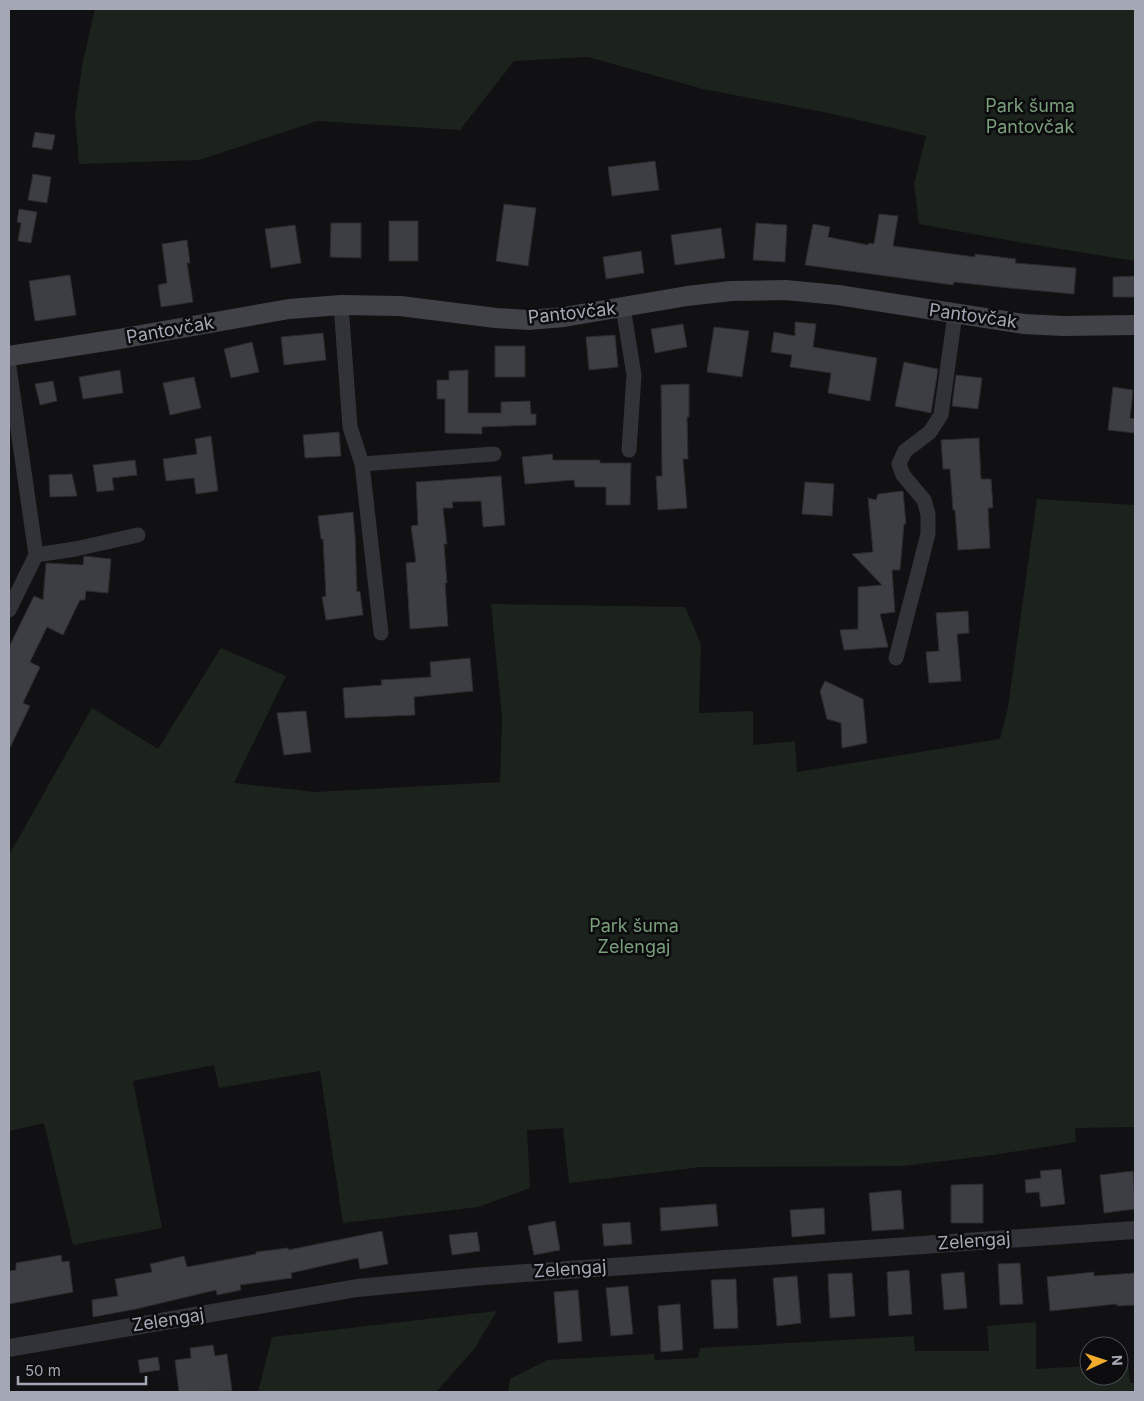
<svg xmlns="http://www.w3.org/2000/svg" width="1144" height="1401" font-family="Inter,sans-serif">
	<style>
		.green { fill: #1c231c }
		.building { fill: #3d3e43; stroke: #2b2b2f }
		.lines { fill: none; stroke-linecap: round; stroke-linejoin: round }
		.minor { stroke: #323338; stroke-width: 15 }
		.tertiary { stroke: #323338; stroke-width: 18 }
		.secondary { stroke: #404248; stroke-width: 20 }
		.labels { text-anchor: middle; stroke-width: 5; stroke-linejoin: round; paint-order: stroke }
		.park-label { font-size: 18px; fill: #799f7b; stroke: #0c0c0e }
		.street-label { font-size: 18px; fill: #a3a8b4; stroke: #0c0c0e }
	</style>
	<rect width="100%" height="100%" fill="#111113"/>
	<!-- green -->
	<g class="green">
		<polygon points="95,9 1135,9 1135,261 1023,243 919,224 914,184 926,136 833,114 703,89 588,57 514,61 460,130 317,121 199,160 79,164 75,117 82,66"/>
		<polygon points="1037,499 1135,505 1135,1127 1075,1128 1076,1142 993,1155 903,1166 701,1167 569,1183 563,1128 527,1130 530,1188 478,1207 343,1223 320,1071 219,1088 214,1065 133,1081 162,1228 73,1245 44,1123 9,1131 9,855 92,708 158,749 221,648 286,676 234,783 315,792 500,782 502,718 491,604 685,607 701,644 699,713 753,711 753,745 795,741 797,772 1000,739 1008,708"/>
		<polygon points="497,1311 474,1349 436,1392 258,1392 272,1337"/>
		<polygon points="1036,1322 1036,1369 1089,1366 1089,1376 1119,1376 1119,1365 1128,1365 1130,1383 1135,1383 1135,1392 508,1392 510,1379 547,1360 654,1354 655,1360 698,1358 700,1348 914,1336 915,1351 989,1351 987,1326"/>
	</g>
	<!-- building -->
	<g class="building">
		<polygon points="35,132 55,135 52,150 32,147"/>
		<polygon points="655,161 659,190 612,196 608,167"/>
		<polygon points="33,174 51,177 47,203 28,200"/>
		<polygon points="504,204 536,208 528,266 496,261"/>
		<polygon points="19,209 37,212 31,243 18,241 21,223 17,222"/>
		<polygon points="879,214 898,216 893,246 975,257 975,254 1016,259 1015,263 1076,268 1074,294 1009,288 954,282 953,285 805,265 813,224 830,227 828,237 868,245 869,243 874,244"/>
		<rect x="389" y="221" width="29" height="40"/>
		<polygon points="331,223 361,223 361,258 330,257"/>
		<polygon points="756,223 787,225 785,262 753,260"/>
		<polygon points="295,225 301,263 271,268 265,229"/>
		<polygon points="721,228 725,258 675,265 671,235"/>
		<polygon points="187,240 190,263 187,263 193,302 161,307 158,285 167,283 162,244"/>
		<polygon points="641,251 644,273 606,279 603,257"/>
		<polygon points="70,275 76,315 35,321 29,281"/>
		<polygon points="1135,276 1135,297 1113,297 1113,277"/>
		<polygon points="795,322 816,324 813,347 877,358 870,401 828,393 831,373 790,367 792,355 771,352 774,332 795,336"/>
		<polygon points="683,324 687,347 655,353 651,329"/>
		<polygon points="714,327 749,331 742,377 707,372"/>
		<polygon points="323,333 326,360 284,365 281,337"/>
		<polygon points="615,335 618,367 589,370 586,337"/>
		<polygon points="252,342 259,372 231,378 224,349"/>
		<rect x="495" y="346" width="30" height="31"/>
		<polygon points="904,362 938,369 931,413 895,406"/>
		<polygon points="120,370 123,393 83,399 79,377"/>
		<polygon points="468,370 468,413 501,413 501,402 530,401 531,414 536,414 536,425 482,427 482,434 445,433 445,399 437,399 437,380 449,380 449,371"/>
		<polygon points="956,375 982,378 978,409 952,406"/>
		<polygon points="194,377 201,408 170,415 163,383"/>
		<polygon points="53,381 57,401 40,405 35,384"/>
		<polygon points="689,384 689,417 687,417 688,459 683,459 687,508 658,510 656,476 662,476 661,385"/>
		<polygon points="1113,387 1133,390 1130,418 1135,419 1135,433 1108,430"/>
		<polygon points="339,432 341,456 305,458 303,435"/>
		<polygon points="211,436 218,491 196,494 194,478 166,481 163,459 197,454 195,439"/>
		<polygon points="979,438 981,479 991,479 993,508 988,508 990,548 958,550 955,510 953,510 950,469 943,469 941,440"/>
		<polygon points="552,454 553,460 600,460 600,463 631,463 630,505 606,505 606,487 575,487 574,480 525,484 522,457"/>
		<polygon points="135,460 137,475 112,478 114,490 97,492 93,465"/>
		<polygon points="72,474 77,496 50,497 49,475"/>
		<polygon points="501,476 505,525 483,527 481,501 452,502 453,508 443,508 447,544 444,544 447,583 445,583 448,626 410,629 406,563 416,562 411,526 418,525 416,482"/>
		<polygon points="805,482 834,484 832,516 802,514"/>
		<polygon points="903,491 906,524 904,524 900,570 892,570 895,612 880,614 888,647 844,650 840,630 858,629 858,587 882,585 852,554 873,552 868,498 876,500 878,494"/>
		<polygon points="353,512 355,535 357,592 360,591 363,615 326,620 322,597 326,596 323,539 321,539 318,516"/>
		<polygon points="84,556 111,559 108,593 86,591 85,600 80,600 63,635 47,627 30,662 40,667 23,703 30,706 9,750 9,647 34,596 43,600 46,563 83,565"/>
		<polygon points="968,611 969,633 957,634 961,681 929,683 926,652 939,651 936,613"/>
		<polygon points="470,658 473,691 414,697 415,715 345,718 343,688 382,685 381,680 431,677 430,662"/>
		<polygon points="825,681 863,699 867,743 842,748 841,723 827,719 820,691"/>
		<polygon points="306,711 311,752 284,755 277,713"/>
		<polygon points="1061,1169 1065,1204 1041,1207 1039,1192 1026,1193 1025,1180 1041,1178 1040,1171"/>
		<polygon points="1133,1171 1135,1209 1104,1213 1100,1175"/>
		<polygon points="983,1184 983,1223 951,1223 951,1185"/>
		<polygon points="901,1190 904,1229 872,1231 869,1193"/>
		<polygon points="716,1204 718,1226 661,1231 660,1208"/>
		<polygon points="824,1208 825,1234 792,1237 790,1210"/>
		<polygon points="555,1221 560,1250 534,1255 528,1226"/>
		<polygon points="630,1222 632,1244 604,1246 602,1224"/>
		<polygon points="382,1231 388,1264 360,1269 358,1258 291,1273 292,1278 240,1285 241,1290 217,1295 216,1290 136,1309 93,1317 92,1300 118,1296 115,1279 152,1272 150,1264 184,1256 187,1267 256,1254 256,1252 288,1248 288,1250"/>
		<polygon points="477,1232 480,1251 452,1255 449,1235"/>
		<polygon points="61,1255 62,1262 69,1261 73,1292 9,1304 9,1271 16,1270 16,1263"/>
		<polygon points="1020,1263 1023,1304 1000,1305 998,1264"/>
		<polygon points="909,1270 912,1314 889,1316 887,1272"/>
		<polygon points="964,1272 967,1308 944,1310 941,1274"/>
		<polygon points="1094,1272 1094,1276 1135,1273 1135,1305 1117,1306 1117,1304 1050,1311 1047,1277"/>
		<polygon points="852,1273 855,1316 830,1318 828,1274"/>
		<polygon points="797,1276 801,1323 777,1326 773,1278"/>
		<polygon points="736,1279 738,1328 714,1329 711,1280"/>
		<polygon points="628,1286 633,1334 611,1336 606,1288"/>
		<polygon points="578,1290 582,1341 558,1343 554,1292"/>
		<polygon points="680,1304 683,1350 661,1352 658,1306"/>
		<polygon points="213,1345 215,1356 227,1354 232,1391 179,1392 175,1360 191,1358 190,1348"/>
		<polygon points="158,1357 160,1370 140,1373 138,1360"/>
	</g>
	<g class="lines">
		<!-- minor -->
		<g class="minor">
			<polyline points="341,305 350,427 362,464 494,454"/>
			<polyline points="623,307 634,375 629,450"/>
			<polyline points="9,367 36,555 9,610"/>
			<polyline points="362,464 381,633"/>
			<polyline points="36,555 75,549 138,535"/>
			<polyline points="896,658 928,534 928,514 924,500 903,475 899,464 905,451 930,432 941,415 955,314"/>
		</g>
		<!-- tertiary -->
		<polyline class="tertiary" points="9,1348 357,1288 484,1276 1135,1230"/>
		<!-- secondary -->
		<polyline class="secondary" points="9,356 119,339 289,309 341,305 400,306 496,318 528,320 564,317 687,296 731,291 785,290 838,295 1024,324 1063,326 1135,325"/>
	</g>
	<g class="labels">
		<!-- park labels -->
		<g class="park-label">
			<text x="1030" y="112">Park šuma<tspan x="1030" dy="21">Pantovčak</tspan></text>
			<text x="634" y="932">Park šuma<tspan x="634" dy="21">Zelengaj</tspan></text>
		</g>
		<!-- street labels -->
		<g class="street-label">
			<text transform="translate(572 313) rotate(-6)" y="6">Pantovčak</text>
			<text transform="translate(973 316) rotate(8)" y="6">Pantovčak</text>
			<text transform="translate(170 330) rotate(-10)" y="6">Pantovčak</text>
			<text transform="translate(974 1241) rotate(-4)" y="6">Zelengaj</text>
			<text transform="translate(570 1269) rotate(-4)" y="6">Zelengaj</text>
			<text transform="translate(168 1320) rotate(-9)" y="6">Zelengaj</text>
		</g>
	</g>
	<!-- border -->
	<rect width="1144" height="1401" fill="none" stroke="#a3a8b4" stroke-width="20"/>
	<!-- north arrow -->
	<g transform="translate(1104 1361) rotate(87)"><circle r="24" fill="#0c0c0e" stroke="#484a50"/>
	<path d="M0-4L9 19L0 12L-9 19Z" fill="#f2ab2a"/>
	<text y="-8" font-size="14" font-weight="bold" text-anchor="middle" fill="#a3a8b4">N</text>
	</g>
	<!-- scale -->
	<path d="M18 1376v8h128v-8" fill="none" stroke="#a3a8b4" stroke-width="2.5"/>
	<text x="25" y="1376" font-size="15" fill="#a3a8b4" stroke="#0c0c0e" stroke-width="4" paint-order="stroke">50 m</text>
</svg>
